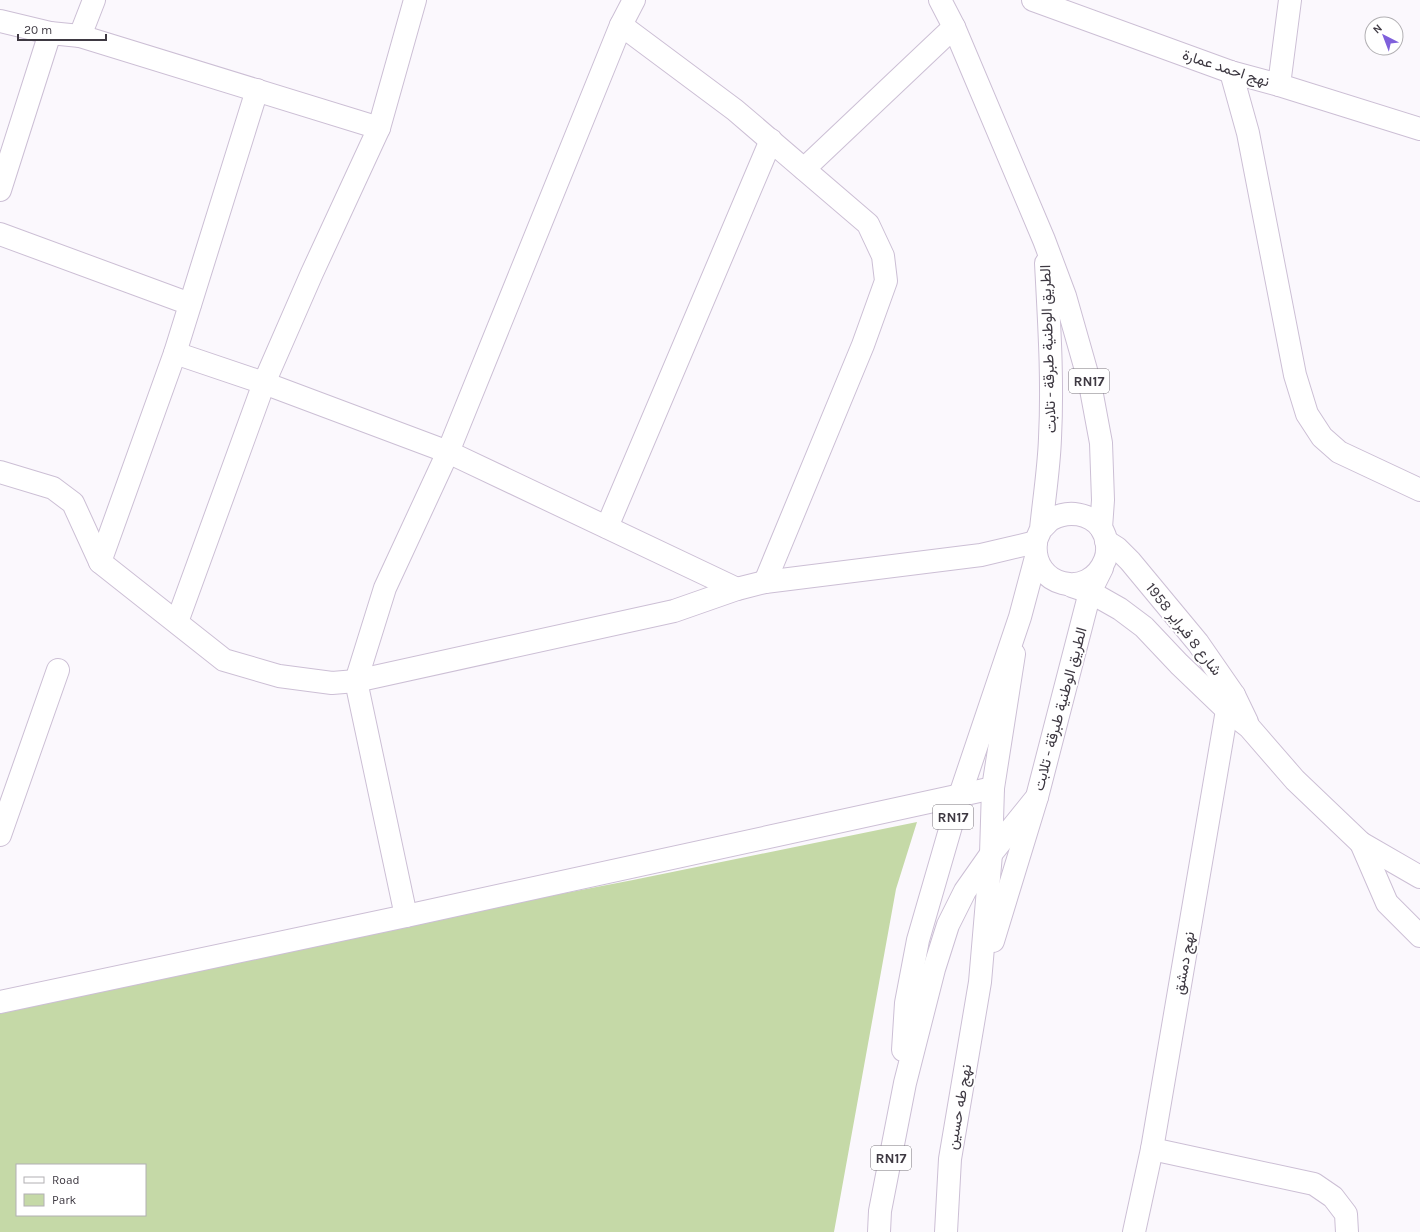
<svg xmlns="http://www.w3.org/2000/svg" width="1420" height="1232" font-family="Karla,Vazirmatn,sans-serif">
	<style>
		.green { fill: #c5d9a7; fill-rule: evenodd }
		.lines { fill: none; stroke-linecap: round; stroke-linejoin: round }
		.minor-casing { stroke: #ccbfd5; stroke-width: 24 }
		.tertiary-casing { stroke: #ccbfd5; stroke-width: 24 }
		.secondary-casing { stroke: #ccbfd5; stroke-width: 24 }
		.primary-casing { stroke: #ccbfd5; stroke-width: 24 }
		.minor { stroke: #fff; stroke-width: 22 }
		.tertiary { stroke: #fff; stroke-width: 22 }
		.secondary { stroke: #fff; stroke-width: 22 }
		.primary { stroke: #fff; stroke-width: 22 }
		.labels { text-anchor: middle; stroke-width: 4; stroke-linejoin: round; paint-order: stroke }
		.shield { fill: #fff; stroke: #78747b; stroke-width: 1 }
		.shield-label { font-size: 14px; font-weight: bold; fill: #3e3942 }
		.street-label { font-size: 15px; fill: #3e3942; stroke: #fff }
	</style>
	<rect width="100%" height="100%" fill="#fbf8fd"/>
	<!-- green -->
	<path class="green" d="M917 822 896 889 834 1232H0V1002L633 880ZM17 1165H145V1215H17Z"/>
	<g class="lines">
		<defs>
			<g id="minor">
				<polyline points="1033,0 1231,72 1279,85 1420,129"/>
				<polyline points="0,21 50,33 80,36 379,128"/>
				<polyline points="621,25 735,110 868,224 883,256 886,281 863,345 765,582"/>
				<polyline points="80,36 94,0"/>
				<polyline points="1231,72 1248,133 1295,375 1307,414 1322,437 1339,452 1420,490"/>
				<polyline points="1279,85 1290,0"/>
				<polyline points="804,169 954,27"/>
				<polyline points="0,190 50,33"/>
				<polyline points="0,234 190,304"/>
				<polyline points="175,353 264,383 448,452 737,589"/>
				<polyline points="0,472 53,488 73,503 100,562 224,660 279,676 332,683 356,681 674,611 737,589 765,582 981,555 1036,542"/>
				<polyline points="607,527 771,140"/>
				<polyline points="100,562 175,353 257,90"/>
				<polyline points="177,622 264,383 312,273 379,128 415,0"/>
				<polyline points="0,835 58,670"/>
				<polyline points="1361,843 1387,903 1420,936"/>
				<polyline points="406,916 356,681 385,588 448,452 621,25 634,0"/>
				<polyline points="0,1002 406,916 993,788"/>
				<polyline points="1152,1149 1314,1184 1333,1197 1346,1214 1347,1232"/>
				<polyline points="1134,1232 1152,1149 1227,710 1234,695"/>
			</g>
			<g id="tertiary">
				<polyline points="1106,541 1117,548 1130,561 1198,643 1234,695 1247,722"/>
				<polyline points="1072,586 1090,592 1120,609 1144,627 1179,664 1227,710 1249,727 1295,780 1361,843 1420,877"/>
			</g>
			<g id="secondary">
				<polyline points="993,941 1037,797"/>
				<polyline points="946,1232 950,1159 980,982 991,854 993,788 1014,654"/>
			</g>
			<g id="primary">
				<polyline points="940,0 954,27 1044,240 1065,296 1090,384 1101,443 1103,500 1101,528"/>
				<path d="M1041 529C1045 526 1048 521 1052 519 1068 510 1090 513 1101 528 1107 537 1109 550 1105 560 1089 601 1031 586 1036 543 1036 539 1039 534 1041 529 1044 499 1049 468 1050 438 1053 379 1049 321 1046 263"/>
				<polyline points="903,1050 906,1003 918,940 960,795 1020,617 1036,557"/>
				<polyline points="879,1232 880,1211 905,1083 934,969 948,925 965,891 991,854 1037,797 1090,592 1102,568"/>
			</g>
		</defs>
		<!-- minor casing -->
		<use href="#minor" class="minor-casing"/>
		<!-- tertiary casing -->
		<use href="#tertiary" class="tertiary-casing"/>
		<!-- secondary casing -->
		<use href="#secondary" class="secondary-casing"/>
		<!-- primary casing -->
		<use href="#primary" class="primary-casing"/>
		<!-- minor -->
		<use href="#minor" class="minor"/>
		<!-- tertiary -->
		<use href="#tertiary" class="tertiary"/>
		<!-- secondary -->
		<use href="#secondary" class="secondary"/>
		<!-- primary -->
		<use href="#primary" class="primary"/>
	</g>
	<g class="labels">
		<!-- shield labels -->
		<g class="shield">
			<rect x="1069" y="369" width="40" height="24" rx="3"/>
			<rect x="933" y="805" width="40" height="24" rx="3"/>
			<rect x="871" y="1146" width="40" height="24" rx="3"/>
		</g>
		<g class="shield-label">
			<text x="1089" y="386">RN17</text>
			<text x="953" y="822">RN17</text>
			<text x="891" y="1163">RN17</text>
		</g>
		<!-- street labels -->
		<g class="street-label">
			<text transform="translate(1226 68) rotate(18)" y="5">نهج احمد عمارة</text>
			<text transform="translate(1048 349) rotate(-92)" y="5">الطريق الوطنية طبرقة - تلابت</text>
			<text transform="translate(1184 629) rotate(52)" y="5">شارع 8 فبراير 1958</text>
			<text transform="translate(1060 709) rotate(-75)" y="5">الطريق الوطنية طبرقة - تلابت</text>
			<text transform="translate(1184 963) rotate(-80)" y="5">نهج دمشق</text>
			<text transform="translate(959 1107) rotate(-80)" y="5">نهج طه حسين</text>
		</g>
	</g>
	<!-- legend -->
	<rect x="16" y="1164" width="130" height="52" fill="#ffffff" stroke="#b2b0b3"/>
	<rect x="24" y="1177" width="20" height="6" fill="#ffffff" stroke="#b2b0b3"/>
	<text x="52" y="1184" font-size="12" fill="#3e3942">Road</text>
	<rect x="24" y="1194" width="20" height="12" fill="#c5d9a7" stroke="#b2b0b3"/>
	<text x="52" y="1204" font-size="12" fill="#3e3942">Park</text>
	<!-- north arrow -->
	<g transform="translate(1384 36) rotate(318)"><circle r="19" fill="#ffffff" stroke="#b2b0b3"/>
	<path d="M0-3L7 15L0 10L-7 15Z" fill="#7f60db"/>
	<text y="-6" font-size="11" font-weight="bold" text-anchor="middle" fill="#3e3942">N</text>
	</g>
	<!-- scale -->
	<path d="M18 34v6h88v-6" fill="none" stroke="#3e3942" stroke-width="2"/>
	<text x="24" y="34" font-size="12" fill="#3e3942" stroke="#ffffff" stroke-width="3" paint-order="stroke">20 m</text>
</svg>
